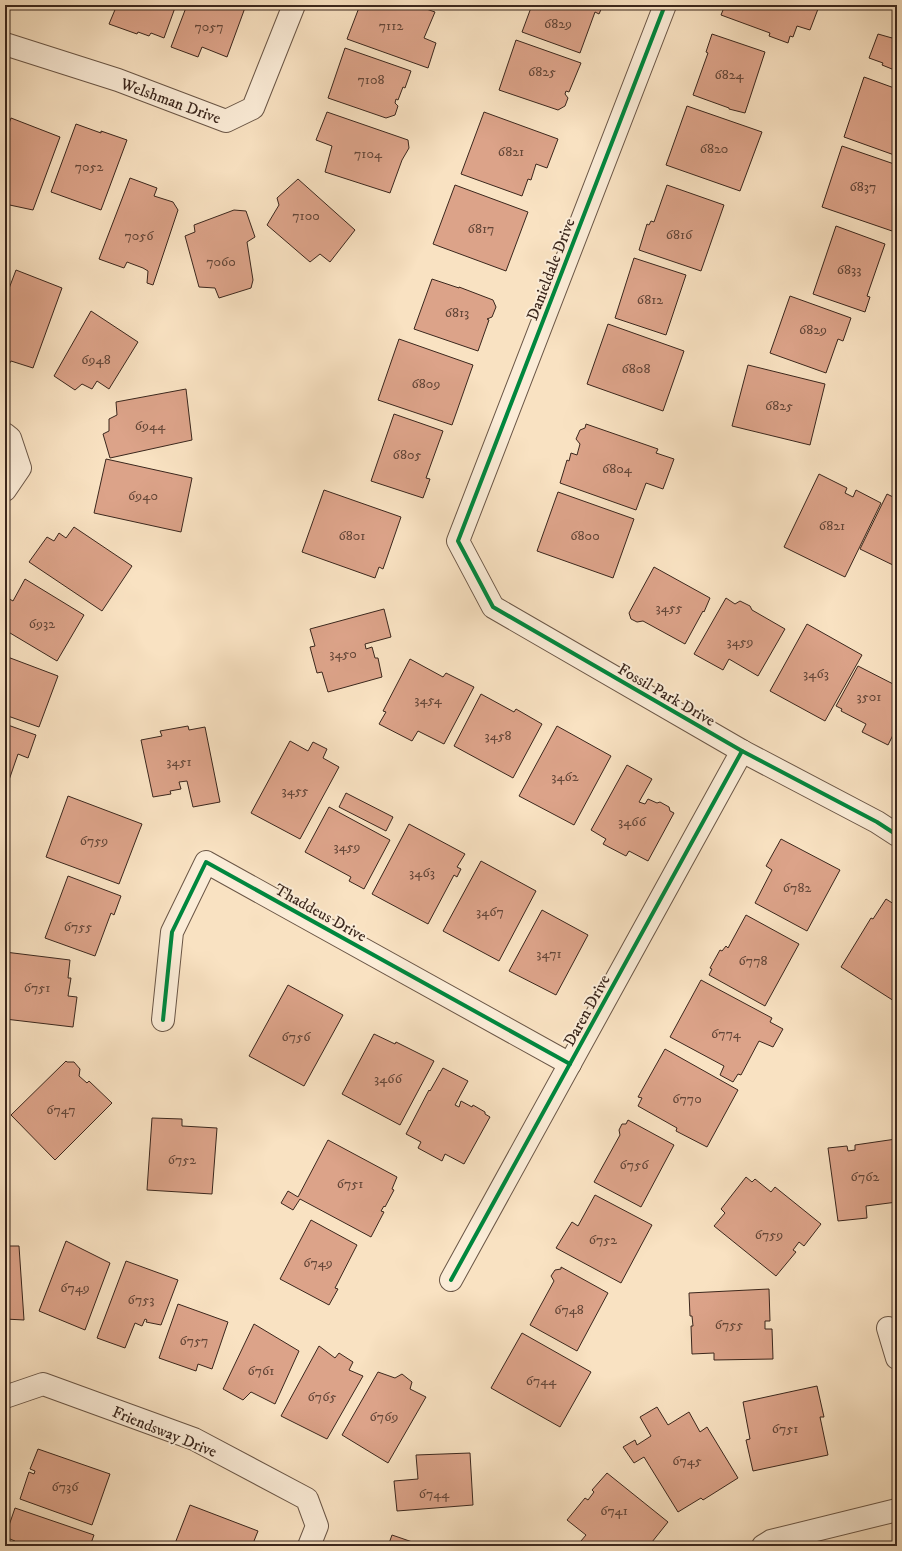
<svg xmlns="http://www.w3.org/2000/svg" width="902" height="1551" font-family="'IM FELL DW Pica',serif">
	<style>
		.building { fill: #dca389; stroke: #3b271d }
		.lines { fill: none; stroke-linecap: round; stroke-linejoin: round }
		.street-casing { stroke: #6a5646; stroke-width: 24 }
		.street { stroke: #fbecd7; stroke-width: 22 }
		.cycleway-casing { stroke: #fbecd7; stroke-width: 6 }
		.cycleway { stroke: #00873e; stroke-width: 4 }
		.labels { text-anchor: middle; stroke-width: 4; stroke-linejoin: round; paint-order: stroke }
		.number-label { font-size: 14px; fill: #634638 }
		.street-label { font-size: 16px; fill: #3b271d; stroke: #fbecd7 }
	</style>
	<rect width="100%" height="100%" fill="#f9e2c2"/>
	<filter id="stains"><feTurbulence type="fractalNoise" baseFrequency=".005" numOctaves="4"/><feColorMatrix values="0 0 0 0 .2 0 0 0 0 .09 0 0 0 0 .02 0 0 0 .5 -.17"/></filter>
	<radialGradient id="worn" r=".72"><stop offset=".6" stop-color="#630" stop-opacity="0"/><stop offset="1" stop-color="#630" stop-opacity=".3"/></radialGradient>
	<!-- building -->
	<g class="building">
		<polygon points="117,5 176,5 164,38 151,33 149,36 138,32 137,34 109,24"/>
		<polygon points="187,5 246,5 227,57 202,47 198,57 171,47"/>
		<polygon points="360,5 415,5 435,12 424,38 436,43 428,68 347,39"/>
		<polygon points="532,5 603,5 599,14 595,12 580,53 522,32"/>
		<polygon points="725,5 807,5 818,9 810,30 797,26 793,37 790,36 788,43 769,36 770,33 721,15"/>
		<polygon points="897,23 897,71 882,65 883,63 869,58 878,34 892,38"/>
		<polygon points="712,34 765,52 745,113 729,109 729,108 693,95 708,53 706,52"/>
		<polygon points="516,40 581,63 569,92 566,91 565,94 568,98 565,106 558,110 499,90"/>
		<polygon points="345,48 411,71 405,88 403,87 398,100 396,99 395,103 398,106 395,115 386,118 328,98"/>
		<polygon points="864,77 897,89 897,156 844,137"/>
		<polygon points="687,106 762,132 740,191 666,165"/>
		<polygon points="327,112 408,140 409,148 402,160 390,193 325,172 332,146 316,140"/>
		<polygon points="484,112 558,139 547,168 536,164 531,180 528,179 522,196 461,174"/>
		<polygon points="11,118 60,137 33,210 5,204 5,134"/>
		<polygon points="76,124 101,133 101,131 127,140 101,210 51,192"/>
		<polygon points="842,146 897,165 897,226 895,232 822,207"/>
		<polygon points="130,178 157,188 154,196 173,202 178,210 153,285 147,283 148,271 143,268 127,262 124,268 99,259"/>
		<polygon points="298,179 355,230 330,262 320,254 310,262 267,225 279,205 277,198"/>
		<polygon points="455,185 528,212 506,271 433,244"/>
		<polygon points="667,185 724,205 701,271 639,250 647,224 649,225 651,221 654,222"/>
		<polygon points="234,210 246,211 255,237 247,242 253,280 251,288 219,298 215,288 199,287 185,236 195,232 194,225"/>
		<polygon points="836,226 885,244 867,296 870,297 865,312 813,294"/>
		<polygon points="634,258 686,275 666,335 615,318"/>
		<polygon points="16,270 62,288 33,368 11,361 7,368 5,367 5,299"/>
		<polygon points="432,279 459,288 459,287 493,300 496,307 492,317 487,319 489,320 478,351 414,329"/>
		<polygon points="790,296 851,318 843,341 838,339 826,373 770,353"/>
		<polygon points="91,311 138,342 109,389 97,381 92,389 82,384 75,390 54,376"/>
		<polygon points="608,324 684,351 663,411 587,384"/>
		<polygon points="399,339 473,365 452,425 378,400"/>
		<polygon points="748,365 825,384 810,445 732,426"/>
		<polygon points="186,389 192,440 110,458 103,434 109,431 109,419 117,415 116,402"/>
		<polygon points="394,414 443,431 426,478 430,479 423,498 371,481"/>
		<polygon points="586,424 658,449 656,453 674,459 663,489 646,483 636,510 560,483 567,460 569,461 571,453 577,455 580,444 576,439 580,430 585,428"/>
		<polygon points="106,459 192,478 181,532 94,513"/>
		<polygon points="819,474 847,488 845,493 853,497 856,490 881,503 845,577 784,547"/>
		<polygon points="324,490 401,517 383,569 379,567 375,578 302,552"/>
		<polygon points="558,492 634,519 613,578 537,551"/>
		<polygon points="887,494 897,499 897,567 860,549"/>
		<polygon points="74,527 132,566 102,611 29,562 47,537 54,541 59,533 66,538"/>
		<polygon points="654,567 710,598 704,612 703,611 685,644 643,621 637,622 631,619 629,613"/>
		<polygon points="25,579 84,615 57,661 5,630 5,598 6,597 13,601"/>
		<polygon points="726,598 735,604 740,601 750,606 752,610 785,629 758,676 729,659 723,670 694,654"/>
		<polygon points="384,609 391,637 365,644 366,649 372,647 375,658 378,658 382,677 328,692 322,672 317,673 310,647 315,646 310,629"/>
		<polygon points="807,624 862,655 825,721 770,691"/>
		<polygon points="5,656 58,676 39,727 5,715"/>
		<polygon points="410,659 443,677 446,673 474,687 444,744 418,731 412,741 379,724 386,712 383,711"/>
		<polygon points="858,666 897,686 897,727 888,745 862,732 866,724 841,711 842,709 836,706"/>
		<polygon points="481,694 514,712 516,709 542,724 513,778 454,746"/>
		<polygon points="5,724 36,735 28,758 18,754 8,783 5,782"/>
		<polygon points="188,726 189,730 205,727 220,802 193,807 187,781 179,782 181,789 170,791 171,794 153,797 141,740 162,736 160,731"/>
		<polygon points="557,726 611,756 574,825 519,796"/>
		<polygon points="290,741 308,751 313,742 327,749 323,758 339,767 300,839 251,813"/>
		<polygon points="627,765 652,779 639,802 645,804 648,799 657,803 660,802 669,807 670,811 674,813 648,861 629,851 626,856 603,844 606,839 591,830"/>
		<polygon points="346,793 393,817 386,831 339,807"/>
		<polygon points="68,796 142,824 119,884 46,857"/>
		<polygon points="329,807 390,840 364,889 349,881 351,877 305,852"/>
		<polygon points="409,824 465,854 457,867 461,869 457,877 454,875 428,924 372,894"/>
		<polygon points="781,839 840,870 807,931 755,903 772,870 766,866"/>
		<polygon points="481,861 536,891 499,961 443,931"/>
		<polygon points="68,876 121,896 114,915 111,913 95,956 45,938"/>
		<polygon points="886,899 897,906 897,997 894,1001 841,967 871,918 873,919"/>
		<polygon points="542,910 588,935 556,995 509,971"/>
		<polygon points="746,915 799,944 765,1006 709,975 712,969 710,968 720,950 722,951 726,946 728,948"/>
		<polygon points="5,952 70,960 68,978 71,978 68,996 77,997 73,1027 5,1019"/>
		<polygon points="701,980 772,1018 770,1022 783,1029 773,1047 759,1041 741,1075 738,1074 733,1082 720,1075 724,1066 670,1037"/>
		<polygon points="288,985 343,1015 304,1086 249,1056"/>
		<polygon points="374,1034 395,1044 396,1042 434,1061 400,1125 342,1094"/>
		<polygon points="665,1049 738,1090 707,1147 676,1131 677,1128 638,1106 642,1098 638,1097"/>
		<polygon points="66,1061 67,1062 74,1062 80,1069 79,1076 87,1083 89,1081 112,1103 55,1160 11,1115"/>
		<polygon points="443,1068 468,1081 455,1105 459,1107 461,1101 472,1107 473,1105 485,1112 485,1114 490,1117 464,1164 445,1154 442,1161 418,1148 421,1142 406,1134 429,1090 430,1091"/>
		<polygon points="152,1118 182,1119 182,1126 217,1128 212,1194 147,1190"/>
		<polygon points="628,1120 674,1145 641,1207 594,1182 620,1135 619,1130 622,1124 626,1124"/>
		<polygon points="896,1139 897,1151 897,1202 866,1206 867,1218 838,1221 828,1148 847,1146 848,1151 855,1150 855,1145"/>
		<polygon points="328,1140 397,1177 392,1189 394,1190 385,1207 384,1206 381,1211 384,1212 371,1237 300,1199 293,1210 281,1203 288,1191 298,1197"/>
		<polygon points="746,1177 752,1182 755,1179 771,1192 775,1187 821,1224 804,1246 799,1242 793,1250 796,1252 776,1276 714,1226 725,1213 721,1209"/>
		<polygon points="595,1195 652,1225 621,1283 556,1248 572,1222 578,1226"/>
		<polygon points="311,1220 357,1245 335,1288 338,1289 329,1305 280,1279"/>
		<polygon points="66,1241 110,1263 85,1330 39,1311"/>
		<polygon points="5,1246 19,1246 24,1320 5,1319"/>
		<polygon points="126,1261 178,1280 161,1325 146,1322 147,1320 145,1319 142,1326 135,1323 125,1348 97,1338"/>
		<polygon points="561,1267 608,1293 577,1351 530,1325 554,1281 551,1276 555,1270 561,1269"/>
		<polygon points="769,1289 770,1321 765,1321 765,1329 772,1329 773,1359 714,1360 714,1353 692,1354 691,1326 693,1326 692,1316 690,1316 689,1293"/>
		<polygon points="178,1304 228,1322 212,1369 198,1364 196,1371 159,1358"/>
		<polygon points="254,1324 299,1351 275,1404 251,1392 243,1400 223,1389"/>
		<polygon points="522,1333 591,1372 560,1427 491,1388"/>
		<polygon points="319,1346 335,1358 339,1353 353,1362 349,1370 363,1376 327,1439 281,1416"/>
		<polygon points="378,1372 395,1378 402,1374 412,1382 410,1389 426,1397 388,1463 342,1435"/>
		<polygon points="817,1386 824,1417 820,1417 828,1455 753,1471 746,1440 750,1439 743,1402"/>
		<polygon points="657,1407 668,1425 689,1412 700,1432 707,1427 738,1478 703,1500 701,1498 678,1512 644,1457 634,1463 623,1447 635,1440 637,1445 651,1436 640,1417"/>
		<polygon points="38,1449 110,1474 92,1525 20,1499 29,1472 34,1474 35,1471 30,1469"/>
		<polygon points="470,1453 473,1505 397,1511 394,1481 418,1479 416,1455"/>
		<polygon points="607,1473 668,1522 652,1542 655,1544 653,1546 646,1545 645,1546 588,1546 581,1541 586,1535 567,1520 585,1498 588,1500 594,1492 592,1490"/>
		<polygon points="190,1505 258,1531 252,1546 174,1546"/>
		<polygon points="15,1508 94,1535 90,1546 14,1546 15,1541 5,1537"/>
		<polygon points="392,1535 424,1546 388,1546"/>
	</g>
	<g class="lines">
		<defs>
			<g id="street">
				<polyline points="665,5 458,541 493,607 742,751 877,822 897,835"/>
				<polyline points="5,44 118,80 226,121 253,108 294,5"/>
				<polyline points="5,434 10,438 20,468 5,490"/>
				<polyline points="163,1020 172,932 206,862 570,1064"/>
				<polyline points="451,1280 742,751"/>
				<polyline points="888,1328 897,1358"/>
				<polyline points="5,1397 43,1384 194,1439 307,1499 317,1526 309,1546"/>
				<polyline points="763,1546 771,1541 897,1510"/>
			</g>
		</defs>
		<!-- street casing -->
		<use href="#street" class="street-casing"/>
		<!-- street -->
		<use href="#street" class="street"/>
		<defs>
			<g id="cycleway">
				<polyline points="665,5 458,541 493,607 742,751 877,822 897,835"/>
				<polyline points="163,1020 172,932 206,862 570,1064"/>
				<polyline points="451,1280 742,751"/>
			</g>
		</defs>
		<!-- cycleway casing -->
		<use href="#cycleway" class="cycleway-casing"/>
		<!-- cycleway -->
		<use href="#cycleway" class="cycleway"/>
	</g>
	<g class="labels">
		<!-- number labels -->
		<g class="number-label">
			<text x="558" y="28">6829</text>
			<text x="391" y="30">7112</text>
			<text x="209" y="31">7057</text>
			<text x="542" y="76">6825</text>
			<text x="729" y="79">6824</text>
			<text x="371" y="84">7108</text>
			<text x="714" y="153">6820</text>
			<text x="511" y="156">6821</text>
			<text x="368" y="158">7104</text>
			<text x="89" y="171">7052</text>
			<text x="863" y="191">6837</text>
			<text x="306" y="220">7100</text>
			<text x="481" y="233">6817</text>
			<text x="679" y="239">6816</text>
			<text x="139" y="240">7056</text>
			<text x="221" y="266">7060</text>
			<text x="849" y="274">6833</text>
			<text x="650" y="304">6812</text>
			<text x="457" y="317">6813</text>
			<text x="813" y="334">6829</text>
			<text x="96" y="364">6948</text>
			<text x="636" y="373">6808</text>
			<text x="426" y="388">6809</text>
			<text x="779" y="410">6825</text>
			<text x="150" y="430">6944</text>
			<text x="407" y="459">6805</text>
			<text x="617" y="473">6804</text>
			<text x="143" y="500">6940</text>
			<text x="832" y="530">6821</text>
			<text x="352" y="540">6801</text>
			<text x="585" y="540">6800</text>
			<text x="669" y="612">3455</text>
			<text x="42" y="628">6932</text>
			<text x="740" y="646">3459</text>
			<text x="343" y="658">3450</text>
			<text x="816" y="678">3463</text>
			<text x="869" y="701">3501</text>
			<text x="428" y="704">3454</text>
			<text x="498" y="740">3458</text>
			<text x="179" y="766">3451</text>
			<text x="565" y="781">3462</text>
			<text x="295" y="795">3455</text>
			<text x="632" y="826">3466</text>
			<text x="94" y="845">6759</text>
			<text x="347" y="851">3459</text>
			<text x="422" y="877">3463</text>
			<text x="797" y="892">6782</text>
			<text x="490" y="916">3467</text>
			<text x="78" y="931">6755</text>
			<text x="549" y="958">3471</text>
			<text x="753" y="965">6778</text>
			<text x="37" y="992">6751</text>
			<text x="726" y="1038">6774</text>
			<text x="296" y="1041">6756</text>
			<text x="388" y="1083">3466</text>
			<text x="687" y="1103">6770</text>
			<text x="61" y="1114">6747</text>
			<text x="182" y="1164">6752</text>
			<text x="634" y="1169">6756</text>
			<text x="865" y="1181">6762</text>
			<text x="350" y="1188">6751</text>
			<text x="769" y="1239">6759</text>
			<text x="603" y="1244">6752</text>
			<text x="318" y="1267">6749</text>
			<text x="75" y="1292">6749</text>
			<text x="141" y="1304">6753</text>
			<text x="569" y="1314">6748</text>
			<text x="729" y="1329">6755</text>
			<text x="194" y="1345">6757</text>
			<text x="261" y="1375">6761</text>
			<text x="541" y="1385">6744</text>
			<text x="322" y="1401">6765</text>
			<text x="384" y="1421">6769</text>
			<text x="785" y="1433">6751</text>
			<text x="687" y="1465">6745</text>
			<text x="65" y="1491">6736</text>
			<text x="434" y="1498">6744</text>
			<text x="614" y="1515">6741</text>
		</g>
		<!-- street labels -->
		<g class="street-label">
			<text transform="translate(171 100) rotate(20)" y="6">Welshman Drive</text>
			<text transform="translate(550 269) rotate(-69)" y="6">Danieldale Drive</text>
			<text transform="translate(667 694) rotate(30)" y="6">Fossil Park Drive</text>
			<text transform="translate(321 912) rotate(29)" y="6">Thaddeus Drive</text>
			<text transform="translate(586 1010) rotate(-61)" y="6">Daren Drive</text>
			<text transform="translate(165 1431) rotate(22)" y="6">Friendsway Drive</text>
		</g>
	</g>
	<!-- margin -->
	<rect width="902" height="1551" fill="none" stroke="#f9e2c2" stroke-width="20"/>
	<rect x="6" y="6" width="890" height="1539" fill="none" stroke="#3b271d" stroke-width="2"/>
	<rect x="10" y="10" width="882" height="1531" fill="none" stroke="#3b271d"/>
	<rect width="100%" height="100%" filter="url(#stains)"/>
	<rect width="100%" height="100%" fill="url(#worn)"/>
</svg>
